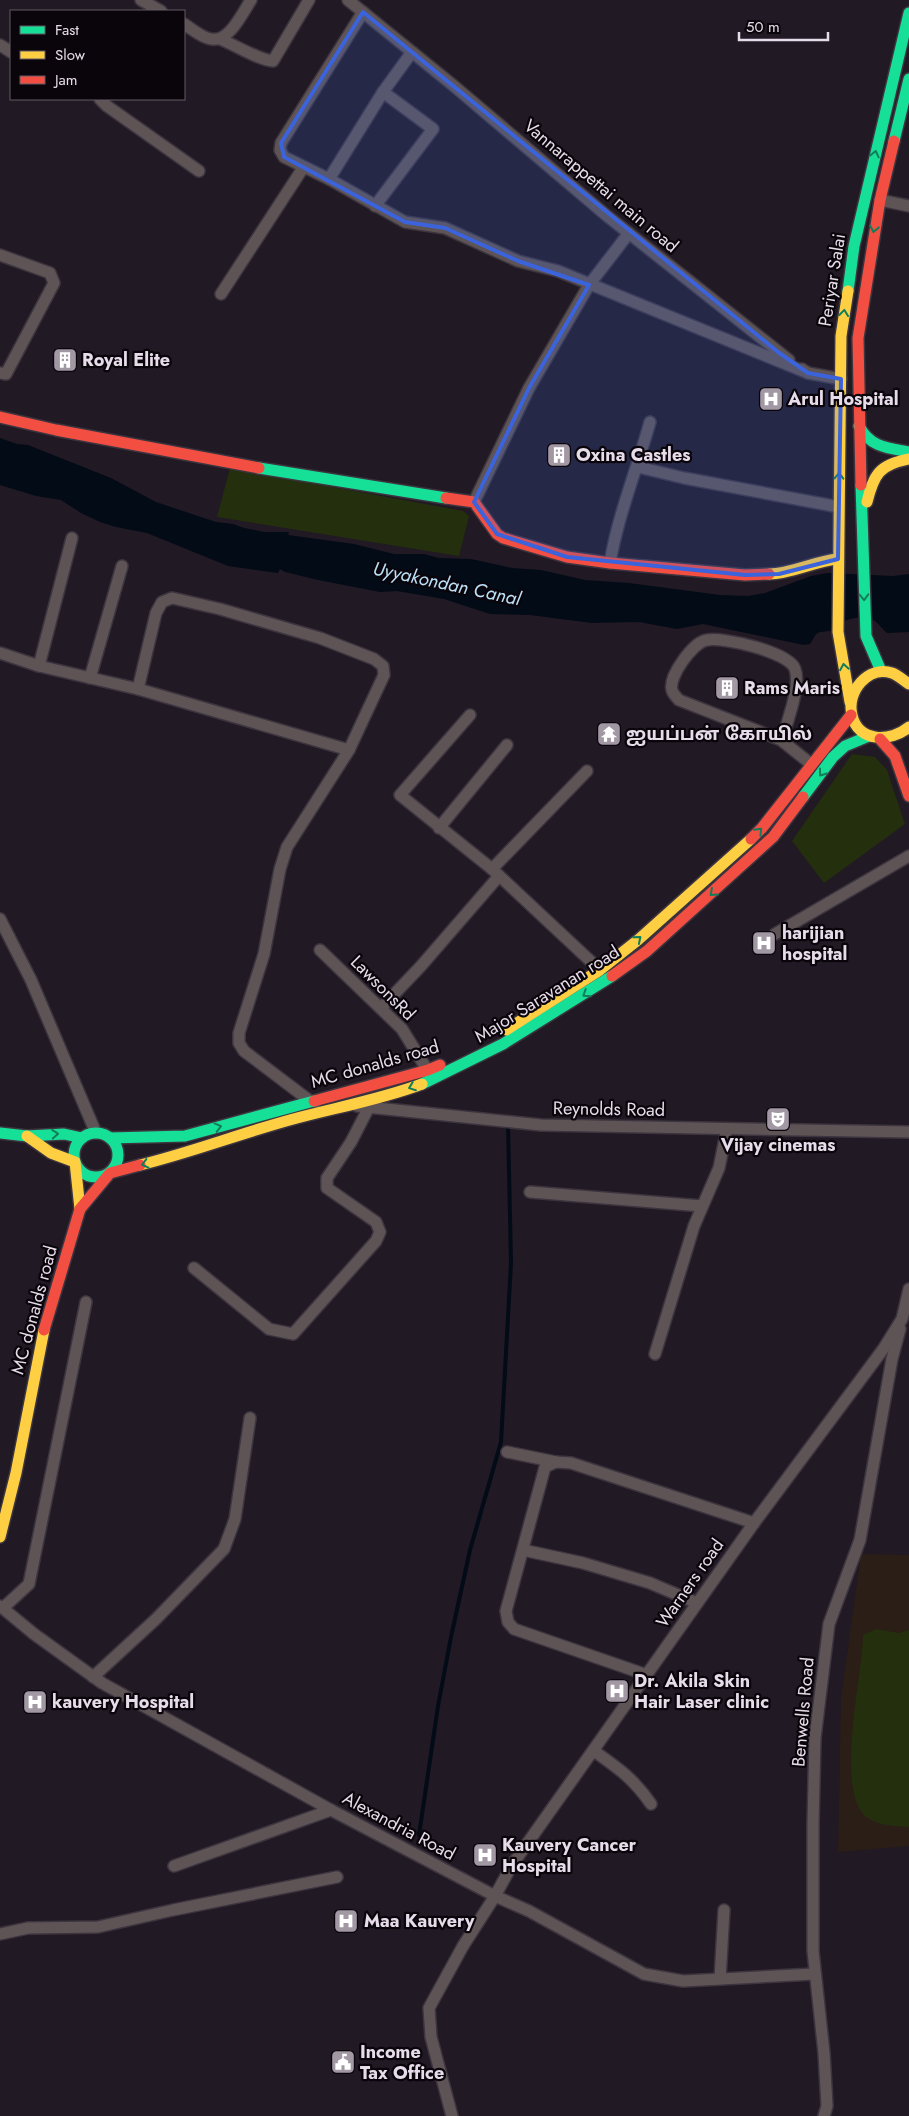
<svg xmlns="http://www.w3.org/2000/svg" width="909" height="2116" font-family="Jost,'Noto Sans Tamil',sans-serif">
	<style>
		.education { fill: #2b1e16 }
		.green { fill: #242f0d }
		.water { fill: #030b17 }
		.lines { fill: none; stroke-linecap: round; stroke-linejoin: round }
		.stream { stroke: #030b17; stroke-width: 4 }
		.street-casing { stroke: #3c353f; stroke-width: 14 }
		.fast-casing { stroke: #3c353f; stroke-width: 14 }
		.slow-casing { stroke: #3c353f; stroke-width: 14 }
		.jam-casing { stroke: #3c353f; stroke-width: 14 }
		.street { stroke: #5f5455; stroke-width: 11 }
		.fast { stroke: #16e098; stroke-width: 11 }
		.slow { stroke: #ffcf43; stroke-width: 11 }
		.jam { stroke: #f24e42; stroke-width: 11 }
		.oneway { stroke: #117d59 }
		.marked { fill: #3b63db; fill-opacity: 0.2; stroke: #3b63db; stroke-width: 4; stroke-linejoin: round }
		.labels { text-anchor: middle; stroke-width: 4.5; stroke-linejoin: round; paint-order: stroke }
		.street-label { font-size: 18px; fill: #e7dce9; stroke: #0a040b }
		.poi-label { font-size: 18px; font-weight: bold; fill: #e7dce9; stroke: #0a040b; text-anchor: start }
		.water-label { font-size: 19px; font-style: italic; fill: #bbe0f7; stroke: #0a040b }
	</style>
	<rect width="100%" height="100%" fill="#211924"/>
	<!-- education -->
	<polygon class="education" points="861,1554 909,1555 909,1846 838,1852 841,1698"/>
	<!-- green -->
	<g class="green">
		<polygon points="230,468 463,511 469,516 459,556 217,517"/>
		<polygon points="852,754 875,757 887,770 905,824 824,883 792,841"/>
		<path d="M876 1629 899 1633 909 1630V1827C895 1826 880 1826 868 1818 833 1795 863 1673 863 1635Z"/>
	</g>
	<!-- water -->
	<path class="water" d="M0 438 17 444 28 445 111 478 156 502 216 522 233 524 244 528 265 532H289L288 535 354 544 394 554H424L439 558 471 559 512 568 541 570 585 580 629 583 720 595 748 596 765 593 811 576 827 573 893 576 909 574V632L887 633C883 630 879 624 875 621 862 613 839 620 830 631 813 632 818 633 810 644L804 645 703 624 677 629 639 622 592 623 530 615 490 614 444 599 397 591 380 592 318 580 285 572 280 569 278 573 228 566 147 533 116 527 100 522 81 513 61 500 36 496 0 485Z"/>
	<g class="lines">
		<!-- stream -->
		<polyline class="stream" points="419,1835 438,1706 451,1637 470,1550 501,1442 511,1263 508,1124"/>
		<defs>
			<g id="street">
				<polyline points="141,0 161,11"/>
				<polyline points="348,0 454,86 606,215 789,360"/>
				<polyline points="363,12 281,143 280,150 284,157 329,179 405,222 445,228 518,261 558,271 808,373"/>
				<path d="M184 24C192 29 202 38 211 39 229 43 243 12 251 0"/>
				<path d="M220 39C235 45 259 60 273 61L309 0"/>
				<polyline points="0,45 11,52"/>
				<polyline points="100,99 107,106 199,171"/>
				<polyline points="329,179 383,92 412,52"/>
				<polyline points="880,200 909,206"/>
				<polyline points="375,206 433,129 383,92"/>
				<polyline points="0,255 50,273 54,283 6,374 0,373"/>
				<polyline points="221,294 303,168"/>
				<polyline points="802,369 808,373 841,379"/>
				<polyline points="638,467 684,478 839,507"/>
				<polyline points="474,502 529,388 589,285 629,233"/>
				<path d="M610 563C618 515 637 469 650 422"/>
				<polyline points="0,653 39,666 138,689 349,750 287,847 280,869 264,954 239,1033 239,1043 244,1051 310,1101 316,1102"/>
				<polyline points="39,666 72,538"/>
				<polyline points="90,678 122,566"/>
				<polyline points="138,689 156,613 162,602 172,598 220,609 320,638 374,659 383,666 384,675 349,750"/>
				<polyline points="470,715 400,795 492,869 600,970"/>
				<path d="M781 740 679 700C676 697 673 694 672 690 668 677 693 642 707 640 724 637 789 652 795 669 801 685 787 725 781 740L811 764"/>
				<polyline points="439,828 507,745"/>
				<polyline points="492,869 587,771"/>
				<polyline points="0,919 31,980 96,1133"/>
				<polyline points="775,934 909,856"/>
				<polyline points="320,950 402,1029 431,1076"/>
				<polyline points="381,1008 421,966 499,876"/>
				<polyline points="357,1106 541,1125 909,1132"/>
				<polyline points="530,1192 702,1206"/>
				<polyline points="194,1268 269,1329 293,1334 376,1241 380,1232 376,1222 327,1188 327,1178 351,1142 369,1107"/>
				<polyline points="655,1354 694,1226 719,1168 727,1129"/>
				<polyline points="507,1452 556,1462"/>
				<polyline points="523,1550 583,1563 650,1583 697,1603"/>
				<polyline points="0,1606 34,1634 102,1683 331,1810 495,1896 529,1911 644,1974 683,1981 814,1974"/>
				<polyline points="3,1608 29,1584 86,1302"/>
				<polyline points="647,1675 514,1629 508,1622 506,1611 545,1467 556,1462 571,1463 754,1523"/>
				<polyline points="93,1677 156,1619 224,1549 235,1519 250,1418"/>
				<path d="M594 1751C618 1768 634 1779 651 1804"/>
				<polyline points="174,1866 331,1810"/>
				<polyline points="0,1934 28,1928 98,1927 173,1910 337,1877"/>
				<polyline points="720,1979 724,1910"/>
				<polyline points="452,2116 431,2037 429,2008 463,1946 495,1896 512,1865 754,1523 884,1348 902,1319 909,1289"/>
				<polyline points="824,2116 827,2106 824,2053 813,1951 813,1825 815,1738 829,1624 860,1540 892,1359 900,1329"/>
			</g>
			<g id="fast">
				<polyline points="894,141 909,79"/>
				<polyline points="848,291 854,246 909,13"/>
				<path d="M859 426C870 447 887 448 909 452"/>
				<polyline points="259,468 446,498"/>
				<polyline points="861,485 866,636 881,671"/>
				<polyline points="803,797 833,757 845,746 869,736"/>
				<polyline points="422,1084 503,1044 612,976"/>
				<circle cx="96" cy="1155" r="22"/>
				<polyline points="0,1133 27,1136 64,1134 82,1138"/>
				<polyline points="110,1138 185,1136 314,1101"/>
			</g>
			<g id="slow">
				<polyline points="848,291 841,336 838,632 850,702"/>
				<path d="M867 502C874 474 879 465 909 459"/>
				<path d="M769 574C792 574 814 561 838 559"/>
				<path d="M909 684C904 681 898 675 892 673 868 665 846 692 852 715 858 743 891 742 909 727"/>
				<polyline points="506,1030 600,970 638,940 751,839"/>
				<polyline points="27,1136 51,1153 75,1162 80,1209"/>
				<path d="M140 1165C193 1152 244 1132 297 1118 339 1107 382 1099 422 1084"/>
				<polyline points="0,1537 16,1473 44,1330"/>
			</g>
			<g id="jam">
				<polyline points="0,417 56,430 259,468"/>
				<polyline points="861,485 858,338 880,200 894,141"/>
				<polyline points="446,498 474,502 497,534 503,538 567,557 610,563 745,575 769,574"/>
				<polyline points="880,739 895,756 909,796"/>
				<polyline points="751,839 762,828 851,715"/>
				<polyline points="612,976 647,951 773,837 803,797"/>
				<polyline points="314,1101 428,1070 440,1065"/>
				<polyline points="44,1330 80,1209 110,1173 140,1165"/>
			</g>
		</defs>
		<!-- street casing -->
		<use href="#street" class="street-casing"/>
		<!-- fast casing -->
		<use href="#fast" class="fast-casing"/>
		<!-- slow casing -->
		<use href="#slow" class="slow-casing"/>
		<!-- jam casing -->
		<use href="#jam" class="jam-casing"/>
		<!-- street -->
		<use href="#street" class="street"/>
		<!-- fast -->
		<use href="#fast" class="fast"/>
		<!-- slow -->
		<use href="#slow" class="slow"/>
		<!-- jam -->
		<use href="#jam" class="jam"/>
	</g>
	<!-- one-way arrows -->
	<defs><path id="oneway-chevron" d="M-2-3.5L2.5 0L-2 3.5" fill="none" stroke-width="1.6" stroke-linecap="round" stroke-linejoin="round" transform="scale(1.25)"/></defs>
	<g class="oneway">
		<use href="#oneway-chevron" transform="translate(875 154) rotate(-77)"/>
		<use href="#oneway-chevron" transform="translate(874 229) rotate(101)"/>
		<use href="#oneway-chevron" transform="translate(844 313) rotate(-83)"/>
		<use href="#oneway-chevron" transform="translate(839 476) rotate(-89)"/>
		<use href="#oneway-chevron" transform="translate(864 597) rotate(88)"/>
		<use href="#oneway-chevron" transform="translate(844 667) rotate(-99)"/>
		<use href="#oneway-chevron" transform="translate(822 773) rotate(126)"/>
		<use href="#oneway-chevron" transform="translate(759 831) rotate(-46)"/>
		<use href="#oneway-chevron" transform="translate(713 893) rotate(138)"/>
		<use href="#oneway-chevron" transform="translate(638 939) rotate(-40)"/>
		<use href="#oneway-chevron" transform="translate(586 994) rotate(147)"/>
		<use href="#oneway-chevron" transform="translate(412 1087) rotate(159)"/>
		<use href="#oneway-chevron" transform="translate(218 1127) rotate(-15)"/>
		<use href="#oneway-chevron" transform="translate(55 1134) rotate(-4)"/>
		<use href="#oneway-chevron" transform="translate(145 1164) rotate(166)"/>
	</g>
	<!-- marked area -->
	<path class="marked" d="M363 12 778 352 808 373 841 379 838 559 779 574 745 575 567 557 497 534 474 502 529 388 589 285 518 261 445 228 405 222 284 157 281 143Z"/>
	<!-- icons -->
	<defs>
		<symbol id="building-square" viewBox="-11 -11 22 22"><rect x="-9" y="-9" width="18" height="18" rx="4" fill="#a298a4" stroke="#0a040b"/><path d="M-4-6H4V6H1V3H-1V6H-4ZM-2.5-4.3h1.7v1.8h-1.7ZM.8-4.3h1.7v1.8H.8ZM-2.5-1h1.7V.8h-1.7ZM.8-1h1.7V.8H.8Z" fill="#fff"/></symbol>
		<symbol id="hospital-square" viewBox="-11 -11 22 22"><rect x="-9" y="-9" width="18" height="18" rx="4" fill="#a298a4" stroke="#0a040b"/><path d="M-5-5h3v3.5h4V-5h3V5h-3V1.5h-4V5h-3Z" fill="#fff"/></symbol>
		<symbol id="temple-square" viewBox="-11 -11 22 22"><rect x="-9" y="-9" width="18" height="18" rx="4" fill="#a298a4" stroke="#0a040b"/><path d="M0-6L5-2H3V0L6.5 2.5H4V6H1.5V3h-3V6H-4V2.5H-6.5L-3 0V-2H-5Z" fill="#fff"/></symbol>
		<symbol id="theatre-square" viewBox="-11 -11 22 22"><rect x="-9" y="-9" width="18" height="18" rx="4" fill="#a298a4" stroke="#0a040b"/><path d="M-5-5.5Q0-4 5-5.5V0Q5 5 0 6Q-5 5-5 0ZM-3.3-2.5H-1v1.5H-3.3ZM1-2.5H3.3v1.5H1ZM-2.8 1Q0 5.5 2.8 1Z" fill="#fff"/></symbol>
		<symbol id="civic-square" viewBox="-11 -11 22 22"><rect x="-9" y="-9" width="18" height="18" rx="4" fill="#a298a4" stroke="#0a040b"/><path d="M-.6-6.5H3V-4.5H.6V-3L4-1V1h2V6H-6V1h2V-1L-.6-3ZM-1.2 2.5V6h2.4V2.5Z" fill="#fff"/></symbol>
	</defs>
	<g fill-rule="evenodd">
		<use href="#building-square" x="51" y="346" width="28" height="28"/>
		<use href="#hospital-square" x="757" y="385" width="28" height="28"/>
		<use href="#building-square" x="545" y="441" width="28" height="28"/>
		<use href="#building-square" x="713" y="674" width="28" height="28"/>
		<use href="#temple-square" x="595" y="720" width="28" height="28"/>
		<use href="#hospital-square" x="750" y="929" width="28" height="28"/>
		<use href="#theatre-square" x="764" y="1105" width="28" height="28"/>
		<use href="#hospital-square" x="603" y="1677" width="28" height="28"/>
		<use href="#hospital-square" x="21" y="1688" width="28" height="28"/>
		<use href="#hospital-square" x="471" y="1841" width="28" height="28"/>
		<use href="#hospital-square" x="332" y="1907" width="28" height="28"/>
		<use href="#civic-square" x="329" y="2048" width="28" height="28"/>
	</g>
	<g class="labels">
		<!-- street labels -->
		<g class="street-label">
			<text transform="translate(601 186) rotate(40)" y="6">Vannarappettai main road</text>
			<text transform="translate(832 280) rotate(-81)" y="6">Periyar Salai</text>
			<text transform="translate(383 988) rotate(45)" y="6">LawsonsRd</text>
			<text transform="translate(547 994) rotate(-32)" y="6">Major Saravanan road</text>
			<text transform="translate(375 1064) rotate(-16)" y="6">MC donalds road</text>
			<text transform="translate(609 1109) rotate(1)" y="6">Reynolds Road</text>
			<text transform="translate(34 1310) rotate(-75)" y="6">MC donalds road</text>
			<text transform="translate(690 1583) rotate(-55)" y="6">Warners road</text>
			<text transform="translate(803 1712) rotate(-85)" y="6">Benwells Road</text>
			<text transform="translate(399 1826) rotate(28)" y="6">Alexandria Road</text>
		</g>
		<!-- poi labels -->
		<g class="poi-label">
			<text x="82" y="366">Royal Elite</text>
			<text x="788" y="405">Arul Hospital</text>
			<text x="576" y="461">Oxina Castles</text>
			<text x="744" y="694">Rams Maris</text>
			<text x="626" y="740">ஐயப்பன் கோயில்</text>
			<text x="782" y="939">harijian<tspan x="782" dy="21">hospital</tspan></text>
			<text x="778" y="1151" text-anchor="middle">Vijay cinemas</text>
			<text x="634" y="1687">Dr. Akila Skin<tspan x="634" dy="21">Hair Laser clinic</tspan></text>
			<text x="52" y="1708">kauvery Hospital</text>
			<text x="502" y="1851">Kauvery Cancer<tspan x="502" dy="21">Hospital</tspan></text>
			<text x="364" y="1927">Maa Kauvery</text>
			<text x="360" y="2058">Income<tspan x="360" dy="21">Tax Office</tspan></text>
		</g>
		<!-- water labels -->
		<g class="water-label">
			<text transform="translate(447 583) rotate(12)" y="7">Uyyakondan Canal</text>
		</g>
	</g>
	<!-- legend -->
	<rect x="10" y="10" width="175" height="90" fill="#0a040b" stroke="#625a64"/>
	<rect x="20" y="26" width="25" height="8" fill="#16e098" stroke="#625a64"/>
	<text x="55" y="35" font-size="15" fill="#e7dce9">Fast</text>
	<rect x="20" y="51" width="25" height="8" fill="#ffcf43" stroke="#625a64"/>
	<text x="55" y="60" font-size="15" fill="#e7dce9">Slow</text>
	<rect x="20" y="76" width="25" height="8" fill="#f24e42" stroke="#625a64"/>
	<text x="55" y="85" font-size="15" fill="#e7dce9">Jam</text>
	<!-- scale -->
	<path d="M739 32v8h89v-8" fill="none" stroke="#e7dce9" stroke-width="2.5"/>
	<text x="746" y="32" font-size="15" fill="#e7dce9" stroke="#0a040b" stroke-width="4" paint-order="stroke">50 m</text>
</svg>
